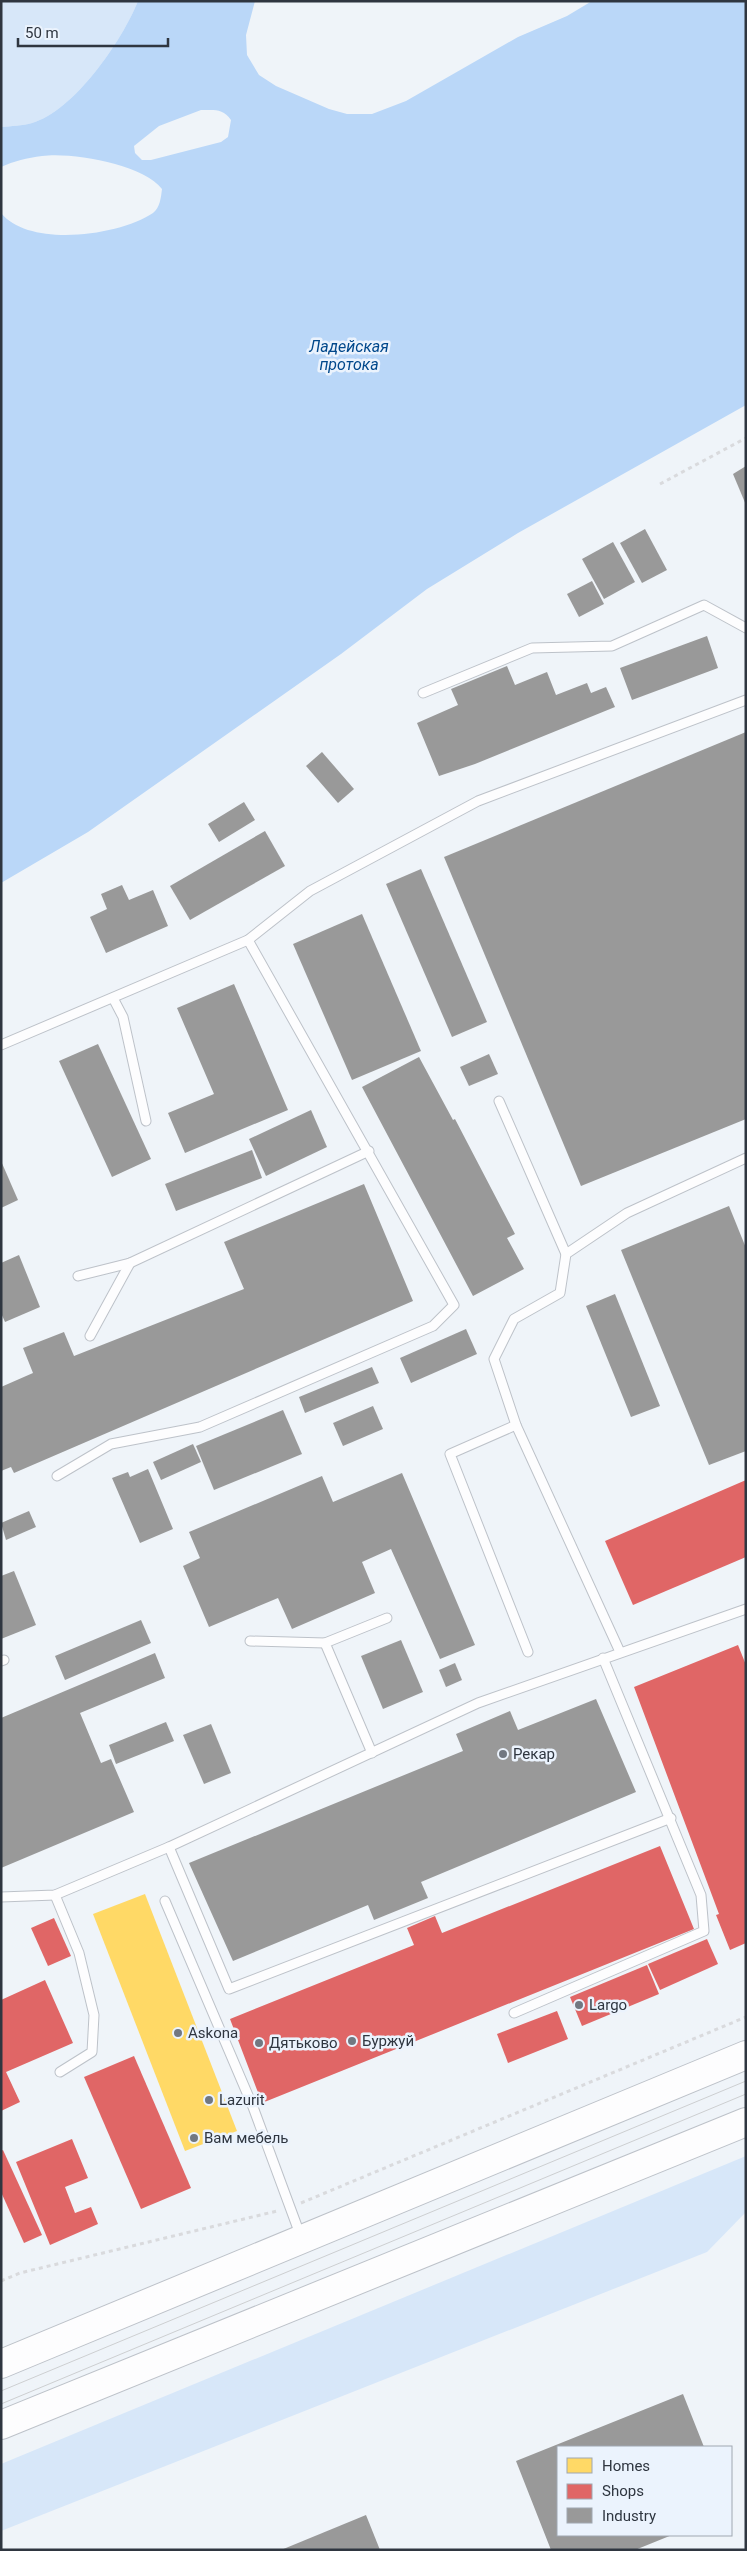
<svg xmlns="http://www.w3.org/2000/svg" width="747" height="2551" font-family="Roboto,sans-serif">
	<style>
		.green { fill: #d7e7f9 }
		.water { fill: #bad7f8; fill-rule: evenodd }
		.homes { fill: #ffd966 }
		.shops { fill: #e06666 }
		.industry { fill: #999 }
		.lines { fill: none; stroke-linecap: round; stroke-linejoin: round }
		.lane-casing { stroke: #bdc2c9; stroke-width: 11 }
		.highway-casing { stroke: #bdc2c9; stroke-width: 30 }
		.path { stroke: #d9dadd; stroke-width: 3; stroke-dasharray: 4 4; stroke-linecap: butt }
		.lane { stroke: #fdfdfe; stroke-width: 9 }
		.highway { stroke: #fdfdfe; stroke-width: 28 }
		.tram { stroke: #cdcfd1; stroke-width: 1 }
		.poi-dot { fill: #727881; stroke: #ebf3fd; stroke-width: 2 }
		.labels { text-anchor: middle; stroke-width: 5; stroke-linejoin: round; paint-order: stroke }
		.poi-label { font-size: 15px; fill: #2f3640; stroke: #ebf3fd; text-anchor: start }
		.water-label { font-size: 16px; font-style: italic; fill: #01488b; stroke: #ebf3fd }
	</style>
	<rect width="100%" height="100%" fill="#eff4f9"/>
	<!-- green -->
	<g class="green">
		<path d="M1 1H138C122 41 74 111 32 123 22 126 11 126 1 127Z"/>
		<polygon points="746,2156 746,2212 707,2252 1,2531 1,2464"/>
	</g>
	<!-- water -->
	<path class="water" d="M138 1H255L246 35 247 55 259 75 276 86 329 109 347 114H372L406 101 518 37 567 16 592 1H746V405L518 533 427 589 341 654 88 832 1 883V213C29 248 119 236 153 213 160 208 161 197 162 189 143 164 72 152 42 156 27 158 14 161 1 167V127C11 126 22 126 32 123 74 111 122 41 138 1ZM201 110C214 110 223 108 231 120L228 137 221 142 151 160H142L135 153 134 146 159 126Z"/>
	<!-- homes -->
	<polygon class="homes" points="145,1894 237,2131 185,2151 93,1914"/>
	<!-- shops -->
	<g class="shops">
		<polygon points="746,1480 746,1557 633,1605 605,1541"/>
		<polygon points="738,1645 746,1665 746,1943 730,1950 716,1915 719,1914 634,1687"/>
		<polygon points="660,1846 694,1929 262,2103 230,2019 414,1945 407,1928 435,1916 442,1933"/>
		<polygon points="54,1918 71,1956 48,1966 31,1928"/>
		<polygon points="707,1939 718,1964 660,1990 648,1964"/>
		<polygon points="647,1965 659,1994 582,2026 570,1997"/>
		<polygon points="45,1980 73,2043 6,2072 20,2102 1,2111 1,2000"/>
		<polygon points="557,2011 568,2039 508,2063 497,2034"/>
		<polygon points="134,2056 191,2188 141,2209 84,2077"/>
		<polygon points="72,2139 88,2178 65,2187 75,2213 91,2207 98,2224 50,2245 16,2162"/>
		<polygon points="3,2150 42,2235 24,2243 1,2192 1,2151"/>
	</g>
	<!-- industry -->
	<g class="industry">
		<polygon points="746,466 746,505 733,474"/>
		<polygon points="645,529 667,570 642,583 620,543"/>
		<polygon points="613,542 635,582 604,599 582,559"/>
		<polygon points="592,581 604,604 579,617 567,594"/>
		<polygon points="707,636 718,668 632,700 620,668"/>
		<polygon points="507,666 515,685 547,672 556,695 587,683 591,693 606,687 615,707 475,764 439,776 417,723 458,705 451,689"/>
		<polygon points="746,732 746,1119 581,1186 444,857"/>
		<polygon points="322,752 354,789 338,803 306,766"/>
		<polygon points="244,802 255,820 219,842 208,824"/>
		<polygon points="265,831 285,866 190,920 170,886"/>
		<polygon points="421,869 487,1022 452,1037 386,884"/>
		<polygon points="122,885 129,900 153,890 168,926 106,953 90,917 107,909 101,894"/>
		<polygon points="362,914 421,1051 352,1080 293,944"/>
		<polygon points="234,984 288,1110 185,1153 168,1113 214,1094 177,1008"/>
		<polygon points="98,1044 151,1159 112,1177 59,1061"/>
		<polygon points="489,1054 498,1074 469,1086 460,1067"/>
		<polygon points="419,1057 453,1120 455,1119 515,1234 507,1238 524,1269 473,1296 362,1087"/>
		<polygon points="311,1110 327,1147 266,1176 249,1139"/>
		<polygon points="252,1150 262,1178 176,1211 165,1184"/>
		<polygon points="1,1161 18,1200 1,1208"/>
		<polygon points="364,1184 413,1301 14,1473 11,1467 1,1471 1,1387 33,1373 23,1348 64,1332 74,1356 244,1289 224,1242"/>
		<polygon points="729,1206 746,1248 746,1451 709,1465 621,1250"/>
		<polygon points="19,1255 40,1307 5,1322 1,1313 1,1263"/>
		<polygon points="615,1294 660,1406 631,1417 586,1306"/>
		<polygon points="466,1329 477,1354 411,1383 400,1358"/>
		<polygon points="372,1367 379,1383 305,1413 299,1397"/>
		<polygon points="373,1406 383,1429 343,1446 333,1423"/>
		<polygon points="283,1410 302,1454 214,1490 196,1446"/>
		<polygon points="193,1444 201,1462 161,1480 153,1462"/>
		<polygon points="148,1469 173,1529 140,1543 112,1478 128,1472 130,1477"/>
		<polygon points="402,1473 475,1645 440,1659 391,1549 362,1562 375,1593 292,1629 278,1598 209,1627 183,1566 200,1558 189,1532 322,1476 333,1502"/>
		<polygon points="29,1511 36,1527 6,1540 1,1523"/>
		<polygon points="14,1571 36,1625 1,1639 1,1576"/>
		<polygon points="141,1620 151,1643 65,1680 55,1656"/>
		<polygon points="401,1640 423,1692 383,1709 361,1656"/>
		<polygon points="155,1653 165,1678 80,1713 101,1763 111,1759 134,1812 1,1868 1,1718"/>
		<polygon points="455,1663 462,1680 446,1687 439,1670"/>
		<polygon points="596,1699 636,1792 421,1882 428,1898 374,1920 368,1905 233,1961 189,1863 463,1751 456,1734 510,1711 518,1730"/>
		<polygon points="166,1722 174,1741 116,1764 109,1745"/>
		<polygon points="211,1724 231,1773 204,1784 183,1735"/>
		<polygon points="683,2394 704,2447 558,2447 558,2535 672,2535 635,2550 551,2550 516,2461"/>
		<polygon points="366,2515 380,2550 281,2550"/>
	</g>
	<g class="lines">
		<defs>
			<g id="lane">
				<polyline points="423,693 532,648 612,646 704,605 746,628"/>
				<polyline points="113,998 123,1017 146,1121"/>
				<polyline points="1,1045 248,940 310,891 478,801 746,700"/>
				<polyline points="499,1101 566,1254"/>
				<polyline points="78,1276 130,1263 369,1151"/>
				<polyline points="90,1336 130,1263"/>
				<polyline points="516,1425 450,1454 528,1652"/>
				<polyline points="57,1476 111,1444 200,1427 433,1326 454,1305 248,940"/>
				<polyline points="250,1641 325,1643"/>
				<polyline points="620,1652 516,1425 494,1359 514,1319 560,1293 566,1254 627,1213 746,1158"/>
				<polyline points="1,1661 4,1660"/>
				<polyline points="372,1753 325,1643 387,1618"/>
				<polyline points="169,1847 229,1989 671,1818"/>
				<polyline points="55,1895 79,1953 94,2015 92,2052 60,2072"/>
				<polyline points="1,1897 55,1895 169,1847 478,1703 746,1609"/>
				<polyline points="165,1901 253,2107 301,2237"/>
				<polyline points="514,2013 704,1931 701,1895 603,1658"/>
			</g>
			<g id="highway">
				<polyline points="1,2364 746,2055"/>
				<polyline points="1,2425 746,2122"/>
			</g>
		</defs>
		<!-- lane casing -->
		<use href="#lane" class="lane-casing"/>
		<!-- highway casing -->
		<use href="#highway" class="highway-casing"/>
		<!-- path -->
		<g class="path">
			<polyline points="660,484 746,438"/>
			<polyline points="301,2203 746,2017"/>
			<polyline points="1,2281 20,2273 277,2211"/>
		</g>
		<!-- lane -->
		<use href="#lane" class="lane"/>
		<!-- highway -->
		<use href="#highway" class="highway"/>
		<!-- tram -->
		<g class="tram">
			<polyline points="1,2391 746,2081"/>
			<polyline points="1,2404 746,2094"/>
		</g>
	</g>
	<!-- markers -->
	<g class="poi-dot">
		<circle cx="503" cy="1754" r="5"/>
		<circle cx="579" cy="2005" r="5"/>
		<circle cx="178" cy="2033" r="5"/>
		<circle cx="352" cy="2041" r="5"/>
		<circle cx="259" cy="2043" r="5"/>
		<circle cx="209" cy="2100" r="5"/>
		<circle cx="194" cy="2138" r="5"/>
	</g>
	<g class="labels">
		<!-- poi labels -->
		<g class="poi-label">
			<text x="513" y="1759">Рекар</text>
			<text x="589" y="2010">Largo</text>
			<text x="188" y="2038">Askona</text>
			<text x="362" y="2046">Буржуй</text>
			<text x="269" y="2048">Дятьково</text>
			<text x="219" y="2105">Lazurit</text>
			<text x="204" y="2143">Вам мебель</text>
		</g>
		<!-- water labels -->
		<g class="water-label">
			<text x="349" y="352">Ладейская<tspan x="349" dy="18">протока</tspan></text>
		</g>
	</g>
	<!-- border -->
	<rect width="747" height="2551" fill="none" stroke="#2f3640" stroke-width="5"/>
	<!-- legend -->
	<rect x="557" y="2446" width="175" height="90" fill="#ebf3fd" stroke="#a0a7b1"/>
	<rect x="567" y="2458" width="25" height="15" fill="#ffd966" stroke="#a0a7b1"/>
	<text x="602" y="2471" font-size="15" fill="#2f3640">Homes</text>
	<rect x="567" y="2484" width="25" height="15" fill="#e06666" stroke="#a0a7b1"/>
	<text x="602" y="2496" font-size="15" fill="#2f3640">Shops</text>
	<rect x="567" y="2508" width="25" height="15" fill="#999999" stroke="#a0a7b1"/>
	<text x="602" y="2521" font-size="15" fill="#2f3640">Industry</text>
	<!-- scale -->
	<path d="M18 38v8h150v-8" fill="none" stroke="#2f3640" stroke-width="2.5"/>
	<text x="25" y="38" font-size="15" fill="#2f3640" stroke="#ebf3fd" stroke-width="4" paint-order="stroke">50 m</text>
</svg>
